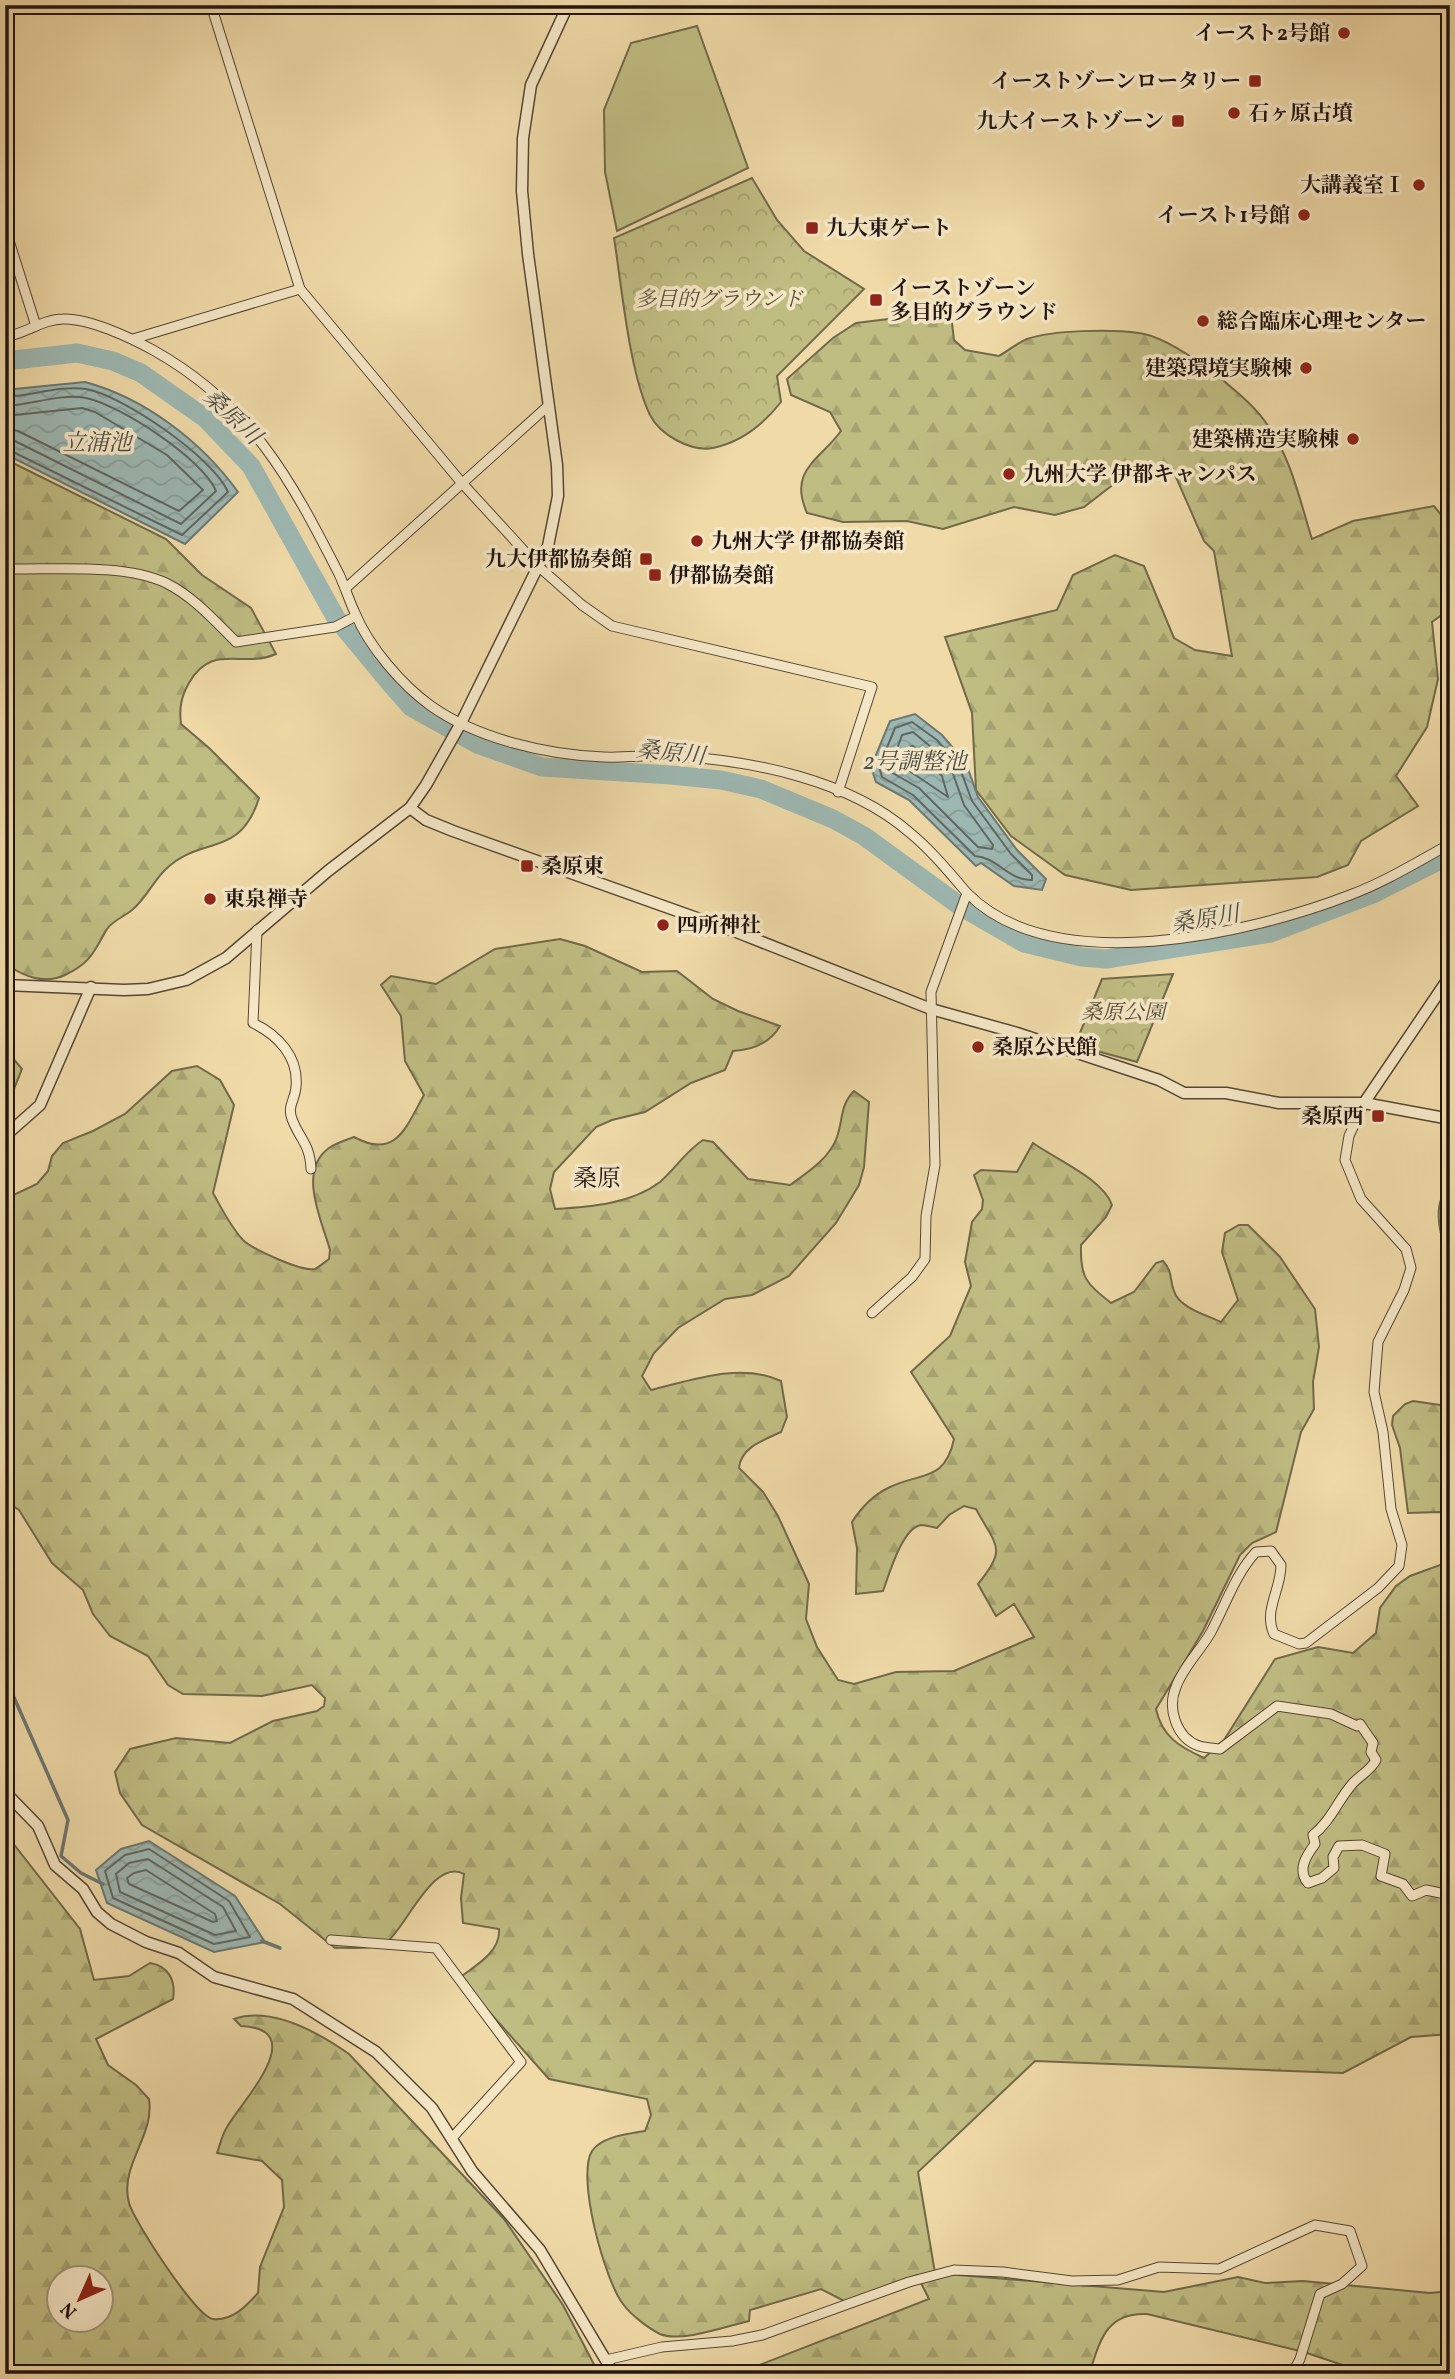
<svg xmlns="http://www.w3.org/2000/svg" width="1455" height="2379" font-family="Vollkorn,'Noto Serif JP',serif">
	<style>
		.green { fill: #c0bd83; stroke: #71694a; stroke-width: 2 }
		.forest { fill: url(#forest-firs); stroke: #71694a; stroke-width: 2; fill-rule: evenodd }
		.park { fill: url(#park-crowns); stroke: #71694a; stroke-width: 2 }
		.water { fill: url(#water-waves); stroke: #6c7772; stroke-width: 2 }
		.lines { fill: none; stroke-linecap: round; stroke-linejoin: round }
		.shore { stroke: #606662; stroke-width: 2 }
		.stream { stroke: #6c7772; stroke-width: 3.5 }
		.river { stroke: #9db8b2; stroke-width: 19 }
		.minor-casing { stroke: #554637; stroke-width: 11 }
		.tertiary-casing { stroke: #554637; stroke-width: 13 }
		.minor { stroke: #f5e7c6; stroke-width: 9 }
		.tertiary { stroke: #f5e7c6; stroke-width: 10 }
		.poi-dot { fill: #8f2418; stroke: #f5e7c6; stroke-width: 2.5 }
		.labels { text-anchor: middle; stroke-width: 7; stroke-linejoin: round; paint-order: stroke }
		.poi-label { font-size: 21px; font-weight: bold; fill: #221511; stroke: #f5e7c6; text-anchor: start }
		.park-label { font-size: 21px; font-style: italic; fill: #595039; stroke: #f5e7c6 }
		.water-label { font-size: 23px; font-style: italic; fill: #4d4e49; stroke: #f5e7c6 }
		.quarter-label { font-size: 24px; fill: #221511; stroke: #f5e7c6 }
	</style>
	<defs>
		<pattern id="forest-firs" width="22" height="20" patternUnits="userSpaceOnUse" patternTransform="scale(1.75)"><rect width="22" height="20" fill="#c0bd83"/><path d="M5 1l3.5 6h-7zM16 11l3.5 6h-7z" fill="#a5a270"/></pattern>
		<pattern id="park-crowns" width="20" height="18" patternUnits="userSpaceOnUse" patternTransform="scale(1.75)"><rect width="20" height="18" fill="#c0bd83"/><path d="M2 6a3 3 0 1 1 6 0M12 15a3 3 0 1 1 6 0" fill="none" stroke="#a5a270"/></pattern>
		<pattern id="water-waves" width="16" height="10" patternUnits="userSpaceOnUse" patternTransform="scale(1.75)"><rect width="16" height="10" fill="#9db8b2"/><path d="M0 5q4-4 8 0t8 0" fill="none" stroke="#879d98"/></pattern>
	</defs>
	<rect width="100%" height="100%" fill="#efdaa8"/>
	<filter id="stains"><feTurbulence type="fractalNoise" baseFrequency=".00286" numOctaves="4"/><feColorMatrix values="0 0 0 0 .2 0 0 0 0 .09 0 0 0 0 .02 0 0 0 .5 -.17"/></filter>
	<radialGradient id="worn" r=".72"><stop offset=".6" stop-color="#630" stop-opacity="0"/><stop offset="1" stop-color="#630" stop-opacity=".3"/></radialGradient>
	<!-- green -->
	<polygon class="green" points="697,26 748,168 617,231 605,172 604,110 631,43"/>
	<!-- forest -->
	<g class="forest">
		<path d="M905 317H937L952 323 954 340 965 350 999 356C1008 351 1017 343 1027 339 1053 330 1111 329 1139 333 1173 337 1244 393 1264 420 1291 456 1299 498 1312 539L1353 521 1434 506 1450 526V609L1432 622 1438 679 1427 727 1396 776 1418 806 1361 841 1348 865 1317 877 1131 890 1065 875 1011 836 976 790 972 713 945 637 1057 610 1073 575 1115 555 1144 566 1174 638 1195 650 1232 656 1214 551 1204 541 1172 468H1143L1119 480 1084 507 1055 515 1014 507 943 529 907 521 843 522 807 513C788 470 819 461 841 431L830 412 791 395 787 379 833 338 856 323Z"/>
		<path d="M5 459 166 539 202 575 251 608 276 654C242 669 212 642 189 683 181 697 179 708 181 724L209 748 259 798C240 859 201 835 166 869 153 881 146 899 132 910 125 916 112 921 107 929 94 951 91 963 65 975 43 985 24 976 5 964Z"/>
		<path d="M560 939 585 946 642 972 677 971 713 999 738 1011 780 1026C770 1043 752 1050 733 1051L725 1070 691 1083 645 1112 612 1120 596 1127 554 1172 550 1189 555 1209C590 1207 631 1204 660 1182 675 1169 686 1151 703 1140L713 1142 748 1179 790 1185C807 1173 830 1158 837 1137 843 1120 840 1105 854 1091L869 1102 864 1167 859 1185 836 1223 789 1276 752 1295 725 1299 678 1328 654 1353 642 1376 651 1390C692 1380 741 1362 781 1381L787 1417 781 1432C764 1440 741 1447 739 1468L763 1492 778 1516 809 1584 806 1619 817 1647 838 1680 854 1684 896 1672 954 1671 1034 1637 1014 1604 996 1616 978 1584C1008 1548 996 1546 976 1509L964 1506 949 1515 937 1528C933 1527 925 1525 921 1525 902 1528 889 1575 883 1591L856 1594 857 1548 852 1522C861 1508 874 1495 888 1488 919 1472 945 1483 954 1439L911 1372 950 1336 971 1286 965 1262 972 1222 982 1209 983 1200 974 1175 981 1170 1017 1172 1033 1143C1057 1160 1103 1179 1112 1205L1106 1217 1081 1245C1080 1278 1086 1283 1111 1303L1134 1292 1156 1263 1163 1261C1173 1272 1169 1278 1174 1291 1179 1308 1207 1315 1221 1322L1238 1300 1222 1252 1225 1233 1239 1225H1248L1280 1257 1315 1309 1319 1347 1313 1382 1314 1409 1301 1432 1276 1532 1252 1543 1240 1555 1203 1631 1156 1709C1162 1737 1180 1747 1204 1758L1224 1740 1275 1659 1318 1647 1353 1653 1376 1633 1380 1608 1396 1586 1410 1576 1443 1564 1450 1557V2034L1411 2037 1343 2073 1035 2061 918 2172 935 2273 1164 2292 1238 2277 1265 2283 1303 2281 1430 2293 1450 2291V2374H1369L1304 2352 1147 2314C1106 2312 1100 2341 1089 2374H699L744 2371 929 2299 917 2275 846 2302 821 2289 750 2310 749 2321C727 2326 681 2343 660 2334 648 2328 631 2315 623 2304 605 2281 576 2177 592 2151 602 2136 629 2134 645 2131L651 2115 647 2099 549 2079 459 1978C475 1966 501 1952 499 1929L463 1923 461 1898 464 1874C434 1858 407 1925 388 1941 377 1951 349 1947 335 1948L280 1904 142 1825 120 1793 115 1772 130 1749 176 1738 230 1743 273 1721 317 1711 324 1706 325 1698 312 1685 262 1696 183 1694 168 1685 148 1656 110 1636 93 1614 83 1590 52 1563 19 1510 5 1501V1199L37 1184 48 1171 52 1156 63 1143 93 1131 125 1114 172 1071 197 1066 220 1080 234 1105 213 1193C222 1209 230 1226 243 1240 252 1249 302 1272 315 1269 319 1267 325 1262 329 1259L330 1250C322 1221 297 1171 329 1148 336 1143 346 1140 354 1137 396 1160 406 1127 424 1095L405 1061 401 1016 381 985 391 976 436 984 495 949Z"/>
		<polygon points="5,1055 11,1056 22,1069 5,1111"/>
		<path d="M1450 1186V1264C1442 1241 1429 1204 1450 1186Z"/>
		<polygon points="1413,1401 1440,1405 1450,1401 1450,1516 1440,1512 1408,1513 1400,1448 1392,1425 1393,1416 1405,1404"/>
		<path d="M5 1833 80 1929 94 1980 129 1976 150 1963C169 1966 176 1981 173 1999L96 2039 108 2065 136 2085 149 2099C155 2136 119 2165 129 2203 134 2221 196 2317 213 2319 233 2321 246 2306 258 2293L260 2267 284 2207 282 2180 262 2161 217 2153C220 2145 222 2135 227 2127 242 2101 312 2029 241 2026L234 2019C272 2006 319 2033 349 2054L504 2219 563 2305 599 2374H5ZM60 2278H102V2320H60Z"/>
	</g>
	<!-- park -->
	<g class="park">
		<path d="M752 178 777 220 804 251 864 289 777 376 781 402C763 425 742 442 713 448 691 452 660 435 650 415 629 371 622 288 614 238Z"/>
		<polygon points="1173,974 1137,1062 1075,1045 1102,979"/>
	</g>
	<!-- water -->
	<g class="water">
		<path d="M85 382C145 398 202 442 238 492L185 544 5 454V390Z"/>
		<polygon points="915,714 942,735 966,763 978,797 1017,850 1046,879 1042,890 1014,886 981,863 976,866 909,800 876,782 871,767 890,721"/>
		<polygon points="149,1841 235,1896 265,1942 214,1952 107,1903 96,1870 121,1849"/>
	</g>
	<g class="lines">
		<!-- shore -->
		<g class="shore">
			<path d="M5 397C31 396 60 385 86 389 122 395 214 458 228 492L182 535 5 448"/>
			<path d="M5 406C31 405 61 393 86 398 120 405 203 459 216 491L181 524 15 441 5 439"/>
			<polyline points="5,416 82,408 95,412 167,455 203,490 179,511 18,431 5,429"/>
			<path d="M912 722 937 740 959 766 972 801 1011 854 1032 875V880C1009 881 997 857 975 856L913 795 882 777 879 767 895 728Z"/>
			<polygon points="913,732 931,747 952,771 964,805 993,845 992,849 978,847 919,788 889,771 902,735"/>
			<polygon points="913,746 942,776 948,797 902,766 908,747"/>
			<polygon points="149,1849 229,1901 250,1937 214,1944 113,1898 105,1871 125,1855"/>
			<polygon points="148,1859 223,1907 236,1931 215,1935 120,1892 116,1874 129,1863"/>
			<polygon points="146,1870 215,1914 217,1921 213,1922 129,1884 127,1878 134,1873"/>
		</g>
		<!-- stream -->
		<g class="stream">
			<polyline points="5,1677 68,1820 61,1856 81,1873 103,1884"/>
			<polyline points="262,1941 280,1948"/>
		</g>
		<!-- river -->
		<polyline class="river" points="5,361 77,353 113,361 141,373 205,418 251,466 336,618 390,683 411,707 477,744 542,767 671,775 721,780 761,789 833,819 864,836 960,906 1024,943 1082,957 1106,959 1271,933 1373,894 1450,855"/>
		<defs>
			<g id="minor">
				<polyline points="211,5 300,289 461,482 538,566 582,605 612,626 872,687 838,792"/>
				<polyline points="5,228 36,326"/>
				<path d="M5 337C25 334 43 319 63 319 89 318 131 338 153 350 251 405 290 478 339 574 345 587 349 600 355 613 369 647 402 685 431 706 478 739 547 755 604 757 628 758 652 754 676 756 754 761 849 780 909 832 931 850 949 872 967 893L931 992 935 1165 926 1216 925 1259 912 1277 872 1313"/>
				<polyline points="133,339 300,289"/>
				<path d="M5 569C52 570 124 563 166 583 194 597 215 621 236 642L335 627 356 616"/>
				<polyline points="346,588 549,405"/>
				<path d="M967 893C1053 980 1249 934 1350 895 1385 882 1417 862 1450 844"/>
				<path d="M257 930 253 1023C278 1035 299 1057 296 1087 295 1100 287 1106 292 1119 300 1140 310 1144 311 1169"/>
				<path d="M1364 1103 1349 1136 1345 1160 1361 1199 1406 1249 1411 1268 1404 1290 1378 1342 1374 1392 1383 1432 1391 1509 1402 1545 1399 1566 1378 1588 1306 1643 1299 1644 1274 1634C1263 1611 1281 1590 1281 1565L1271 1551 1256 1552C1236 1573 1225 1606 1211 1632 1201 1650 1183 1667 1176 1687 1167 1708 1176 1738 1199 1746 1205 1748 1212 1748 1220 1749L1277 1706 1331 1714 1357 1726 1360 1724 1373 1743 1371 1752 1376 1760C1371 1770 1361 1775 1353 1783 1338 1800 1331 1821 1313 1835L1315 1844C1306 1856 1297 1870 1308 1883L1322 1878 1334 1868 1333 1857 1339 1846 1362 1845 1385 1854 1381 1876 1403 1884 1412 1896 1426 1890 1450 1895"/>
				<polyline points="331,1940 436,1948 521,2062 452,2138"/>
				<polyline points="606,2360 662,2347 732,2341 762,2335 909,2282 954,2270 1003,2272 1072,2281 1118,2280 1159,2267 1219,2269 1315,2225 1350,2231 1362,2266 1342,2284 1320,2294 1300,2359 1292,2374"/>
			</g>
			<g id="tertiary">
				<polyline points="410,808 426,820 453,831 739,933 931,1009 1017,1033 1159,1080 1184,1093 1226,1093 1279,1103 1364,1103 1450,1119"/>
				<polyline points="5,985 124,990 148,989 186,980 226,958 328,871 410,808 426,785 461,723 548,546 558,496 557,465 528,254 522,191 523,138 531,85 568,5"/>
				<polyline points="1364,1103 1450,976"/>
				<polyline points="5,1136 40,1105 91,987"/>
				<polyline points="5,1792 38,1826 55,1865 83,1889 97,1912 111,1924 146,1942 179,1953 214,1977 293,1999 376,2052 432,2108 472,2171 540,2250 614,2374"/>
			</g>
		</defs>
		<!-- minor casing -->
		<use href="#minor" class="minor-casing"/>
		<!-- tertiary casing -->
		<use href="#tertiary" class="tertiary-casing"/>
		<!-- minor -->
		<use href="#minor" class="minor"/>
		<!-- tertiary -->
		<use href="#tertiary" class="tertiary"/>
	</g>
	<!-- markers -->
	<g class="poi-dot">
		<circle cx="1344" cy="33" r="7"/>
		<rect x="1248" y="74" width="14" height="14" rx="3.5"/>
		<circle cx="1234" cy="113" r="7"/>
		<rect x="1171" y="114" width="14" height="14" rx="3.5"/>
		<circle cx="1419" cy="185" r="7"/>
		<circle cx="1304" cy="215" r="7"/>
		<rect x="805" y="221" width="14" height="14" rx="3.5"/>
		<rect x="869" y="293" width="14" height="14" rx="3.5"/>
		<circle cx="1203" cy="321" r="7"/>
		<circle cx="1306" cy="368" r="7"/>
		<circle cx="1353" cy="439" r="7"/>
		<circle cx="1009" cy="474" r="7"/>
		<circle cx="697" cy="541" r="7"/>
		<rect x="639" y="552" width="14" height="14" rx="3.5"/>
		<rect x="648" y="568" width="14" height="14" rx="3.5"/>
		<rect x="520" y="859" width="14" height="14" rx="3.5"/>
		<circle cx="210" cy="899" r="7"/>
		<circle cx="663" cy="925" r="7"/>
		<circle cx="978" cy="1047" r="7"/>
		<rect x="1371" y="1109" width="14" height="14" rx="3.5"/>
	</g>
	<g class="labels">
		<!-- poi labels -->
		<g class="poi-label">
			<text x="1330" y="40" text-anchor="end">イースト2号館</text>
			<text x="1241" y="88" text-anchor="end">イーストゾーンロータリー</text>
			<text x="1248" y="120">石ヶ原古墳</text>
			<text x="1164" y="128" text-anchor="end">九大イーストゾーン</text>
			<text x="1405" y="192" text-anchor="end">大講義室Ⅰ</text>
			<text x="1290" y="222" text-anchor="end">イースト1号館</text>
			<text x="826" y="235">九大東ゲート</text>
			<text x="890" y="295">イーストゾーン<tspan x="890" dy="24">多目的グラウンド</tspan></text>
			<text x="1217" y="328">総合臨床心理センター</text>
			<text x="1292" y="375" text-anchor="end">建築環境実験棟</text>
			<text x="1339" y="446" text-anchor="end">建築構造実験棟</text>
			<text x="1023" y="481">九州大学 伊都キャンパス</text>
			<text x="711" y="548">九州大学 伊都協奏館</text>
			<text x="632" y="566" text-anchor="end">九大伊都協奏館</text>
			<text x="669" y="582">伊都協奏館</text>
			<text x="541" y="873">桑原東</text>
			<text x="224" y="906">東泉禅寺</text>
			<text x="677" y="932">四所神社</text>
			<text x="992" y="1054">桑原公民館</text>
			<text x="1364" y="1123" text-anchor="end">桑原西</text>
		</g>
		<!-- park labels -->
		<g class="park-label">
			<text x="719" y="306">多目的グラウンド</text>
			<text x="1123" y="1019">桑原公園</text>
		</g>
		<!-- water labels -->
		<g class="water-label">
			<text transform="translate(233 416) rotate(43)" y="8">桑原川</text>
			<text x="97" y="450">立浦池</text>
			<text transform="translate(671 752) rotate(6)" y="8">桑原川</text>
			<text x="915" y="769">2号調整池</text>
			<text transform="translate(1205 918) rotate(-9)" y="8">桑原川</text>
		</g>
		<!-- quarter labels -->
		<g class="quarter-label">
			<text x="597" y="1186">桑原</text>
		</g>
	</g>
	<!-- margin -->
	<rect width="1455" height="2379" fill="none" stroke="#efdaa8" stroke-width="28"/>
	<rect x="7" y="7" width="1441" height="2365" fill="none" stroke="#221511" stroke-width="3.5"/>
	<rect x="14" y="14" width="1427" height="2351" fill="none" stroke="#221511" stroke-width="2"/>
	<!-- north arrow -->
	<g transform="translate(80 2299) rotate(225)"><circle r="33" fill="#f5e7c6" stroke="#a1937e" stroke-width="2"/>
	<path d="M0-5L12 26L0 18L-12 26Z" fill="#8f2418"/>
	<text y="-10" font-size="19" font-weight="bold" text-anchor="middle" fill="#221511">N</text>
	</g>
	<rect width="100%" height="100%" filter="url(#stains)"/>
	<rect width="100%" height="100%" fill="url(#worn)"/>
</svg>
